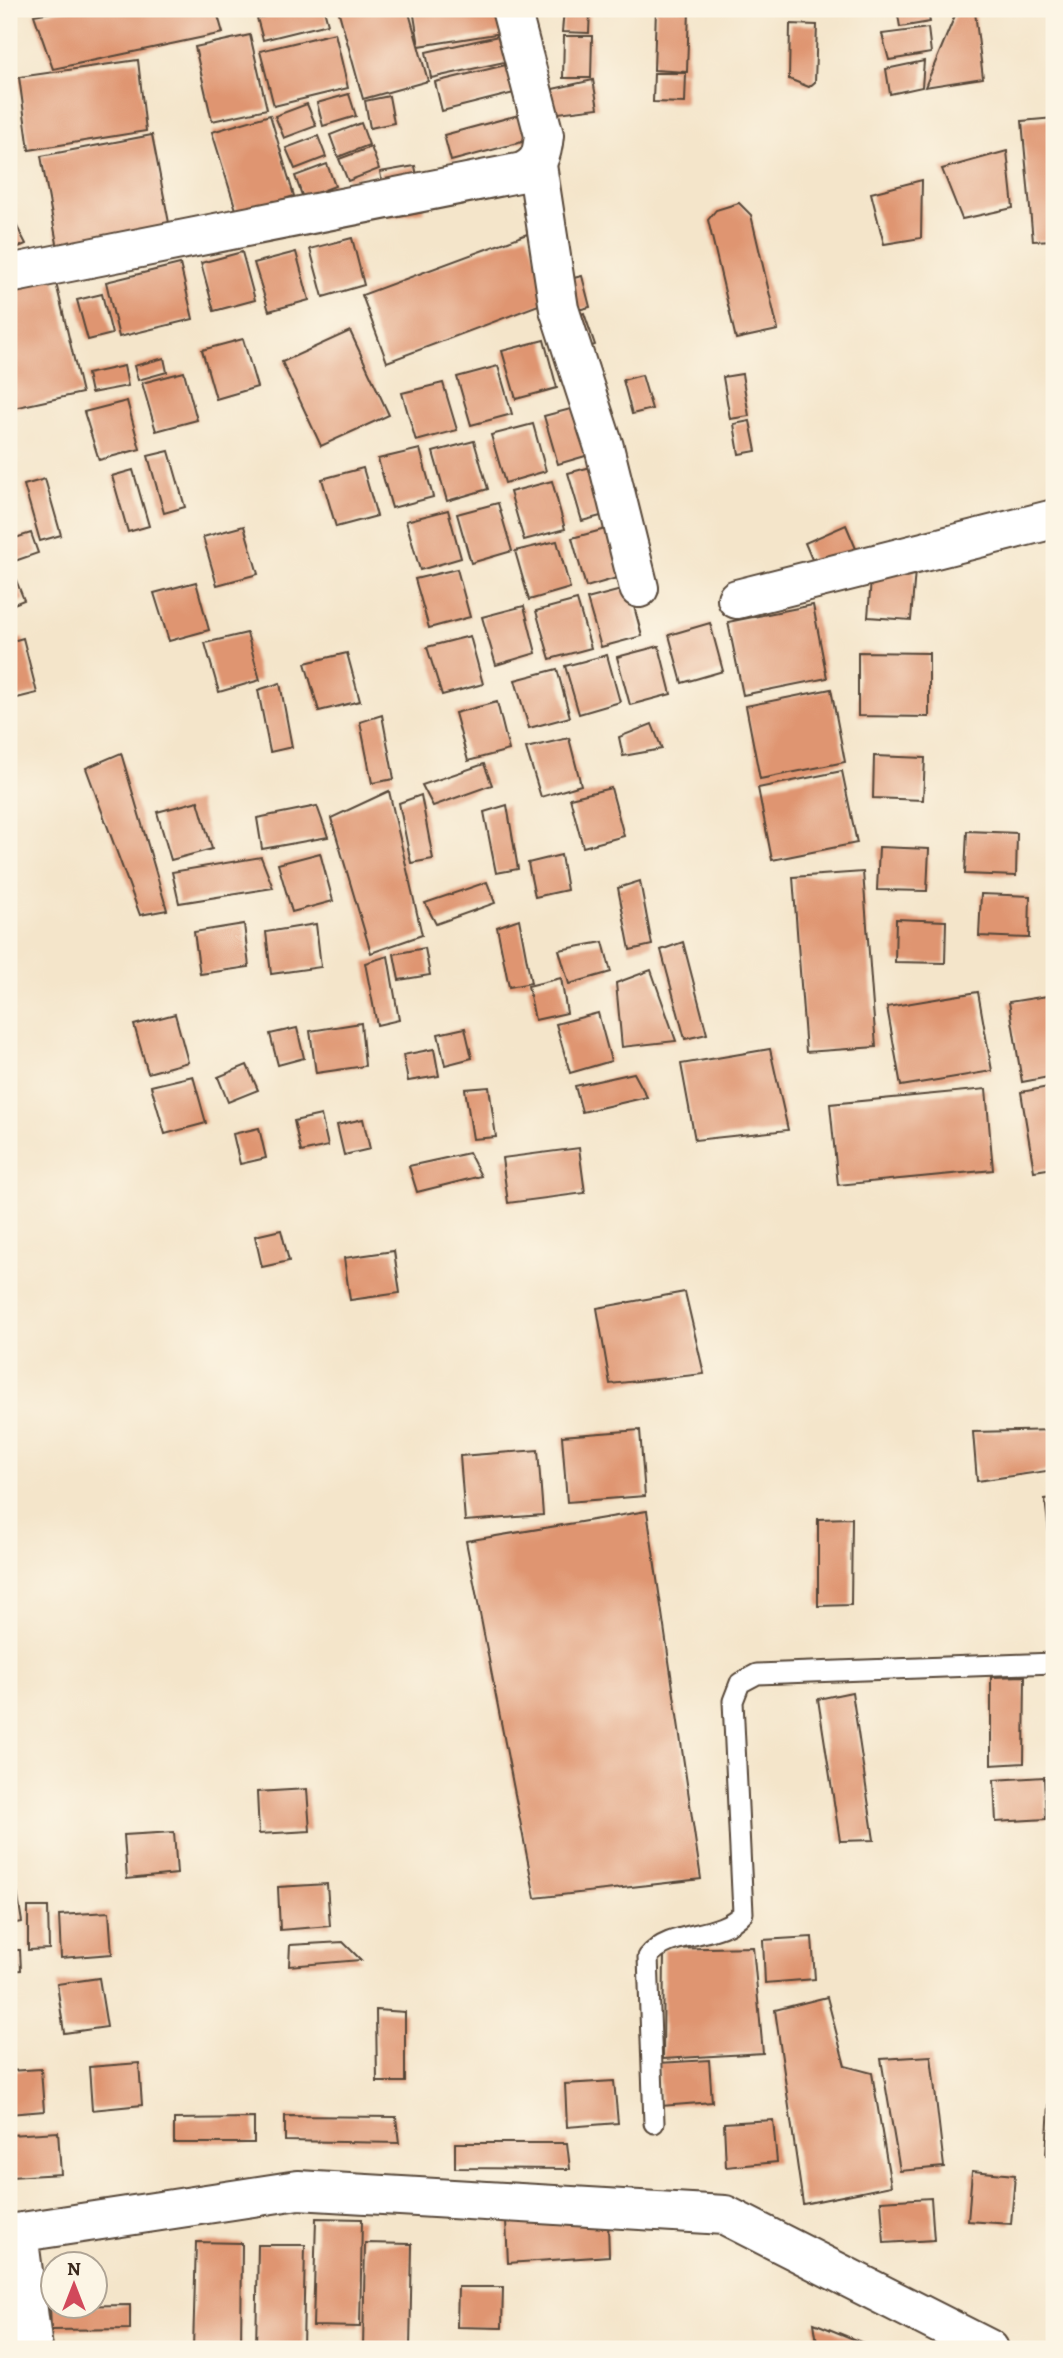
<svg xmlns="http://www.w3.org/2000/svg" width="1063" height="2358" font-family="Alegreya,serif">
	<style>
		.building { fill: #df9571 }
		.lines { fill: none; stroke-linecap: round; stroke-linejoin: round }
		.service-casing { stroke: #574638; stroke-width: 23 }
		.minor-casing { stroke: #574638; stroke-width: 42 }
		.tertiary-casing { stroke: #574638; stroke-width: 42 }
		.service { stroke: #fff; stroke-width: 19 }
		.minor { stroke: #fff; stroke-width: 38 }
		.tertiary { stroke: #fff; stroke-width: 38 }
	</style>
	<rect width="100%" height="100%" fill="#fcf5e5"/>
	<filter id="ink" filterUnits="userSpaceOnUse"><feTurbulence type="fractalNoise" baseFrequency=".0143" numOctaves="2"/><feDisplacementMap in="SourceGraphic" scale="14" xChannelSelector="R" yChannelSelector="G"/><feConvolveMatrix kernelMatrix="1 2 1 2 8 2 1 2 1" color-interpolation-filters="sRGB"/></filter>
	<filter id="wash" filterUnits="userSpaceOnUse"><feTurbulence type="fractalNoise" baseFrequency=".00686" numOctaves="4" result="noise"/><feDisplacementMap in="SourceGraphic" scale="28" xChannelSelector="R" yChannelSelector="G"/><feGaussianBlur stdDeviation="1.57" result="paint"/><feColorMatrix in="noise" values="0 0 0 0 0 0 0 0 0 0 0 0 0 0 0 0 0 1.4 0 .05"/><feComposite in="paint" operator="in"/></filter>
	<g filter="url(#wash)">
		<rect width="100%" height="100%" fill="#f4e5ca"/>
		<g id="blocks">
			<!-- building -->
			<g class="building">
				<polygon points="68,9 216,9 223,33 53,69 34,15"/>
				<polygon points="292,9 324,9 328,24 263,40 257,18"/>
				<polygon points="338,9 408,9 428,81 363,99"/>
				<polygon points="413,9 498,9 502,33 419,46"/>
				<polygon points="564,9 590,9 589,33 562,32"/>
				<polygon points="656,9 689,9 687,72 654,70"/>
				<polygon points="897,9 927,9 930,22 900,27"/>
				<polygon points="975,12 983,78 925,87 956,13"/>
				<polygon points="790,24 817,25 815,82 809,87 789,79"/>
				<polygon points="928,28 931,53 889,60 882,34"/>
				<polygon points="335,33 348,88 274,106 260,51"/>
				<polygon points="250,35 267,109 212,121 195,47"/>
				<polygon points="503,35 509,61 431,78 426,52"/>
				<polygon points="564,36 592,36 591,78 563,78"/>
				<polygon points="138,60 146,131 29,150 19,77"/>
				<polygon points="924,61 922,87 890,94 886,69"/>
				<polygon points="510,64 518,92 442,111 435,82"/>
				<polygon points="654,73 686,73 685,103 653,102"/>
				<polygon points="593,80 598,108 543,115 535,93"/>
				<polygon points="349,94 356,116 323,126 317,103"/>
				<polygon points="389,96 394,123 370,128 365,101"/>
				<polygon points="307,104 316,126 284,138 275,116"/>
				<polygon points="526,113 533,139 451,161 444,135"/>
				<polygon points="270,115 294,196 237,213 212,132"/>
				<polygon points="1054,118 1054,240 1033,241 1022,121"/>
				<polygon points="361,123 369,145 338,157 330,135"/>
				<polygon points="152,135 170,228 58,249 41,156"/>
				<polygon points="318,136 326,157 295,169 286,148"/>
				<polygon points="371,147 379,169 348,181 339,159"/>
				<polygon points="1007,151 1013,208 962,219 942,169"/>
				<polygon points="327,164 335,186 303,198 295,176"/>
				<polygon points="415,166 424,212 389,218 380,172"/>
				<polygon points="922,180 921,238 884,244 871,193"/>
				<polygon points="739,203 751,215 778,330 736,339 708,220 716,210"/>
				<polygon points="13,219 26,244 9,251 9,220"/>
				<polygon points="527,234 552,300 387,362 362,295"/>
				<polygon points="352,238 364,285 323,297 310,249"/>
				<polygon points="48,249 82,393 9,409 9,261"/>
				<polygon points="242,252 255,300 214,311 201,263"/>
				<polygon points="296,252 309,300 269,311 254,263"/>
				<polygon points="180,264 193,319 119,337 106,282"/>
				<polygon points="582,276 590,307 565,313 557,282"/>
				<polygon points="102,294 112,334 88,340 77,300"/>
				<polygon points="584,313 595,345 578,351 567,319"/>
				<polygon points="350,331 389,415 321,446 282,362"/>
				<polygon points="243,339 257,387 216,399 202,350"/>
				<polygon points="544,340 557,388 516,399 502,351"/>
				<polygon points="164,358 167,372 138,380 134,366"/>
				<polygon points="124,366 128,386 91,393 87,374"/>
				<polygon points="498,366 512,414 471,425 457,377"/>
				<polygon points="184,372 197,420 156,431 142,383"/>
				<polygon points="742,374 749,416 730,419 723,377"/>
				<polygon points="642,375 652,409 632,414 623,380"/>
				<polygon points="443,383 457,430 416,441 402,393"/>
				<polygon points="127,401 140,449 99,460 84,412"/>
				<polygon points="586,405 599,452 558,464 544,416"/>
				<polygon points="750,421 756,451 739,454 734,424"/>
				<polygon points="533,424 546,471 505,483 491,435"/>
				<polygon points="474,441 488,489 447,501 433,452"/>
				<polygon points="420,449 433,497 392,508 378,459"/>
				<polygon points="169,451 185,507 164,513 148,456"/>
				<polygon points="610,462 623,510 582,521 568,473"/>
				<polygon points="363,468 377,516 336,527 322,479"/>
				<polygon points="133,470 149,526 128,532 112,476"/>
				<polygon points="45,479 61,535 40,541 24,485"/>
				<polygon points="552,481 565,529 524,540 510,492"/>
				<polygon points="498,503 512,551 471,563 457,514"/>
				<polygon points="448,510 461,558 420,570 406,521"/>
				<polygon points="846,525 857,551 816,569 805,543"/>
				<polygon points="244,526 258,574 217,585 203,537"/>
				<polygon points="613,527 627,575 586,587 572,538"/>
				<polygon points="31,533 38,553 9,563 9,540"/>
				<polygon points="557,541 570,588 529,600 515,551"/>
				<polygon points="872,567 915,570 911,620 868,617"/>
				<polygon points="457,569 470,617 429,628 415,579"/>
				<polygon points="14,575 24,600 9,606 9,577"/>
				<polygon points="196,582 209,630 169,641 154,593"/>
				<polygon points="629,588 642,636 601,647 587,599"/>
				<polygon points="577,600 591,648 550,659 536,611"/>
				<polygon points="813,605 827,678 743,695 728,622"/>
				<polygon points="524,606 536,653 496,665 482,617"/>
				<polygon points="710,623 723,671 682,683 669,635"/>
				<polygon points="247,633 260,680 219,692 205,643"/>
				<polygon points="470,636 483,684 442,695 427,647"/>
				<polygon points="23,638 37,693 9,700 9,642"/>
				<polygon points="659,646 671,694 630,705 617,657"/>
				<polygon points="858,652 929,653 929,717 858,716"/>
				<polygon points="347,653 360,701 319,711 305,663"/>
				<polygon points="607,655 620,702 579,714 565,666"/>
				<polygon points="557,669 570,717 529,728 515,680"/>
				<polygon points="280,683 292,747 270,752 258,690"/>
				<polygon points="831,689 845,762 760,779 746,706"/>
				<polygon points="497,702 509,750 468,761 455,713"/>
				<polygon points="382,715 394,779 372,783 360,722"/>
				<polygon points="652,724 662,749 623,756 619,737"/>
				<polygon points="569,738 581,785 541,797 526,748"/>
				<polygon points="121,753 167,910 140,915 86,768"/>
				<polygon points="874,756 925,758 923,800 873,798"/>
				<polygon points="484,764 492,785 433,806 422,785"/>
				<polygon points="842,771 857,843 772,860 758,788"/>
				<polygon points="611,788 624,836 583,847 570,798"/>
				<polygon points="389,791 422,935 371,953 331,818"/>
				<polygon points="421,795 433,859 411,863 399,803"/>
				<polygon points="198,801 212,849 171,860 157,812"/>
				<polygon points="507,805 518,869 496,873 484,812"/>
				<polygon points="317,806 328,837 262,849 257,818"/>
				<polygon points="967,831 1017,833 1016,876 965,874"/>
				<polygon points="879,847 929,849 927,891 877,890"/>
				<polygon points="320,853 333,901 292,912 278,864"/>
				<polygon points="561,855 567,890 535,897 528,863"/>
				<polygon points="261,857 273,888 179,903 172,872"/>
				<polygon points="863,872 876,1047 806,1052 793,877"/>
				<polygon points="640,881 652,945 630,950 618,888"/>
				<polygon points="487,882 495,903 436,924 425,903"/>
				<polygon points="981,894 1030,896 1029,938 979,936"/>
				<polygon points="519,919 531,983 509,987 497,927"/>
				<polygon points="896,919 946,921 945,963 895,962"/>
				<polygon points="244,924 249,967 200,974 194,932"/>
				<polygon points="316,924 321,967 271,974 266,932"/>
				<polygon points="603,942 611,972 569,984 559,950"/>
				<polygon points="683,942 707,1034 685,1039 661,950"/>
				<polygon points="425,948 430,975 399,980 394,954"/>
				<polygon points="388,956 399,1020 377,1025 365,963"/>
				<polygon points="651,970 676,1041 622,1047 616,983"/>
				<polygon points="561,978 567,1013 535,1020 528,986"/>
				<polygon points="978,992 992,1071 901,1086 887,1007"/>
				<polygon points="1054,995 1054,1076 1022,1082 1009,1002"/>
				<polygon points="598,1013 611,1061 570,1073 556,1024"/>
				<polygon points="175,1014 188,1062 148,1073 134,1025"/>
				<polygon points="361,1023 365,1066 316,1073 310,1031"/>
				<polygon points="297,1028 304,1058 278,1065 270,1034"/>
				<polygon points="465,1028 472,1058 445,1065 438,1034"/>
				<polygon points="434,1049 439,1076 408,1081 403,1055"/>
				<polygon points="770,1049 788,1130 695,1140 681,1064"/>
				<polygon points="247,1065 258,1090 228,1102 218,1077"/>
				<polygon points="634,1073 647,1097 582,1112 575,1086"/>
				<polygon points="193,1076 206,1123 165,1134 151,1086"/>
				<polygon points="1054,1086 1054,1168 1034,1171 1021,1092"/>
				<polygon points="489,1087 496,1137 473,1139 465,1089"/>
				<polygon points="986,1089 993,1170 838,1185 830,1104"/>
				<polygon points="321,1115 328,1146 301,1152 294,1121"/>
				<polygon points="363,1119 370,1149 344,1155 337,1125"/>
				<polygon points="259,1128 266,1158 240,1164 233,1134"/>
				<polygon points="579,1148 585,1193 508,1203 502,1158"/>
				<polygon points="469,1153 481,1176 417,1192 409,1166"/>
				<polygon points="281,1230 289,1261 262,1267 255,1236"/>
				<polygon points="394,1251 400,1293 350,1300 344,1258"/>
				<polygon points="685,1292 704,1374 610,1384 597,1308"/>
				<polygon points="640,1430 645,1496 567,1502 562,1436"/>
				<polygon points="1054,1430 1054,1470 977,1481 973,1432"/>
				<polygon points="538,1450 543,1515 465,1521 460,1456"/>
				<polygon points="1054,1498 1054,1549 1051,1549 1045,1499"/>
				<polygon points="647,1511 701,1879 535,1898 466,1541"/>
				<polygon points="852,1518 851,1605 818,1606 818,1519"/>
				<polygon points="1025,1676 1024,1763 991,1765 991,1677"/>
				<polygon points="852,1692 874,1840 840,1841 818,1699"/>
				<polygon points="1044,1777 1046,1819 996,1822 994,1780"/>
				<polygon points="307,1789 310,1831 259,1834 257,1792"/>
				<polygon points="174,1832 177,1874 127,1879 124,1835"/>
				<polygon points="9,1873 14,1873 22,1922 9,1924"/>
				<polygon points="327,1884 330,1926 280,1930 278,1887"/>
				<polygon points="28,1907 48,1907 49,1949 28,1950"/>
				<polygon points="109,1912 112,1954 61,1958 59,1915"/>
				<polygon points="812,1937 815,1979 765,1983 763,1940"/>
				<polygon points="343,1942 361,1960 289,1966 290,1945"/>
				<polygon points="753,1947 763,2053 663,2059 664,1949"/>
				<polygon points="9,1950 20,1950 21,1970 9,1971"/>
				<polygon points="99,1978 107,2027 64,2033 57,1984"/>
				<polygon points="827,1997 845,2066 872,2073 891,2186 803,2204 775,2010"/>
				<polygon points="376,2010 405,2012 405,2082 377,2082"/>
				<polygon points="931,2056 944,2167 900,2171 881,2059"/>
				<polygon points="709,2060 712,2102 661,2106 659,2063"/>
				<polygon points="139,2063 142,2105 92,2110 89,2067"/>
				<polygon points="41,2069 44,2111 9,2114 9,2071"/>
				<polygon points="614,2081 618,2123 567,2127 565,2084"/>
				<polygon points="1049,2105 1054,2106 1054,2156 1046,2155"/>
				<polygon points="285,2116 396,2117 399,2143 285,2141"/>
				<polygon points="254,2118 254,2143 174,2143 174,2119"/>
				<polygon points="773,2120 777,2162 726,2167 724,2123"/>
				<polygon points="58,2132 61,2174 10,2177 9,2135"/>
				<polygon points="455,2143 567,2143 570,2169 455,2168"/>
				<polygon points="972,2171 1015,2175 1011,2224 968,2221"/>
				<polygon points="931,2198 934,2240 884,2243 881,2201"/>
				<polygon points="316,2218 362,2219 360,2327 313,2326"/>
				<polygon points="506,2221 608,2223 609,2256 508,2263"/>
				<polygon points="196,2242 242,2243 241,2349 193,2349"/>
				<polygon points="365,2243 412,2244 410,2349 363,2349"/>
				<polygon points="258,2245 305,2245 303,2349 256,2349"/>
				<polygon points="458,2287 503,2287 502,2328 457,2327"/>
				<polygon points="130,2305 130,2329 51,2330 50,2306"/>
				<polygon points="814,2323 878,2349 818,2349"/>
			</g>
		</g>
	</g>
	<g filter="url(#ink)">
		<use href="#blocks" fill-opacity="0" stroke="#574638" stroke-width="2"/>
		<g class="lines">
			<defs>
				<path id="service" d="M654 2123 648 1957C670 1929 719 1940 743 1913L733 1701 740 1683 757 1674 1054 1663"/>
				<g id="minor">
					<polyline points="537,165 559,309 604,447 639,588"/>
					<path d="M9 274 523 172C540 163 542 155 544 135L511 9"/>
					<polyline points="737,599 1054,519"/>
					<polyline points="18,2233 33,2349"/>
				</g>
				<polyline id="tertiary" points="9,2234 298,2190 725,2215 989,2349"/>
			</defs>
			<!-- service casing -->
			<use href="#service" class="service-casing"/>
			<!-- minor casing -->
			<use href="#minor" class="minor-casing"/>
			<!-- tertiary casing -->
			<use href="#tertiary" class="tertiary-casing"/>
			<!-- service -->
			<use href="#service" class="service"/>
			<!-- minor -->
			<use href="#minor" class="minor"/>
			<!-- tertiary -->
			<use href="#tertiary" class="tertiary"/>
		</g>
	</g>
	<!-- margin -->
	<rect width="1063" height="2358" fill="none" stroke="#fcf5e5" stroke-width="35"/>
	<!-- north arrow -->
	<g transform="translate(74 2285)"><circle r="33" fill="#fcf5e5" stroke="#afa495" stroke-width="2"/>
	<path d="M0-5L12 26L0 18L-12 26Z" fill="#d1495b"/>
	<text y="-10" font-size="19" font-weight="bold" text-anchor="middle" fill="#3b2a1e">N</text>
	</g>
</svg>
